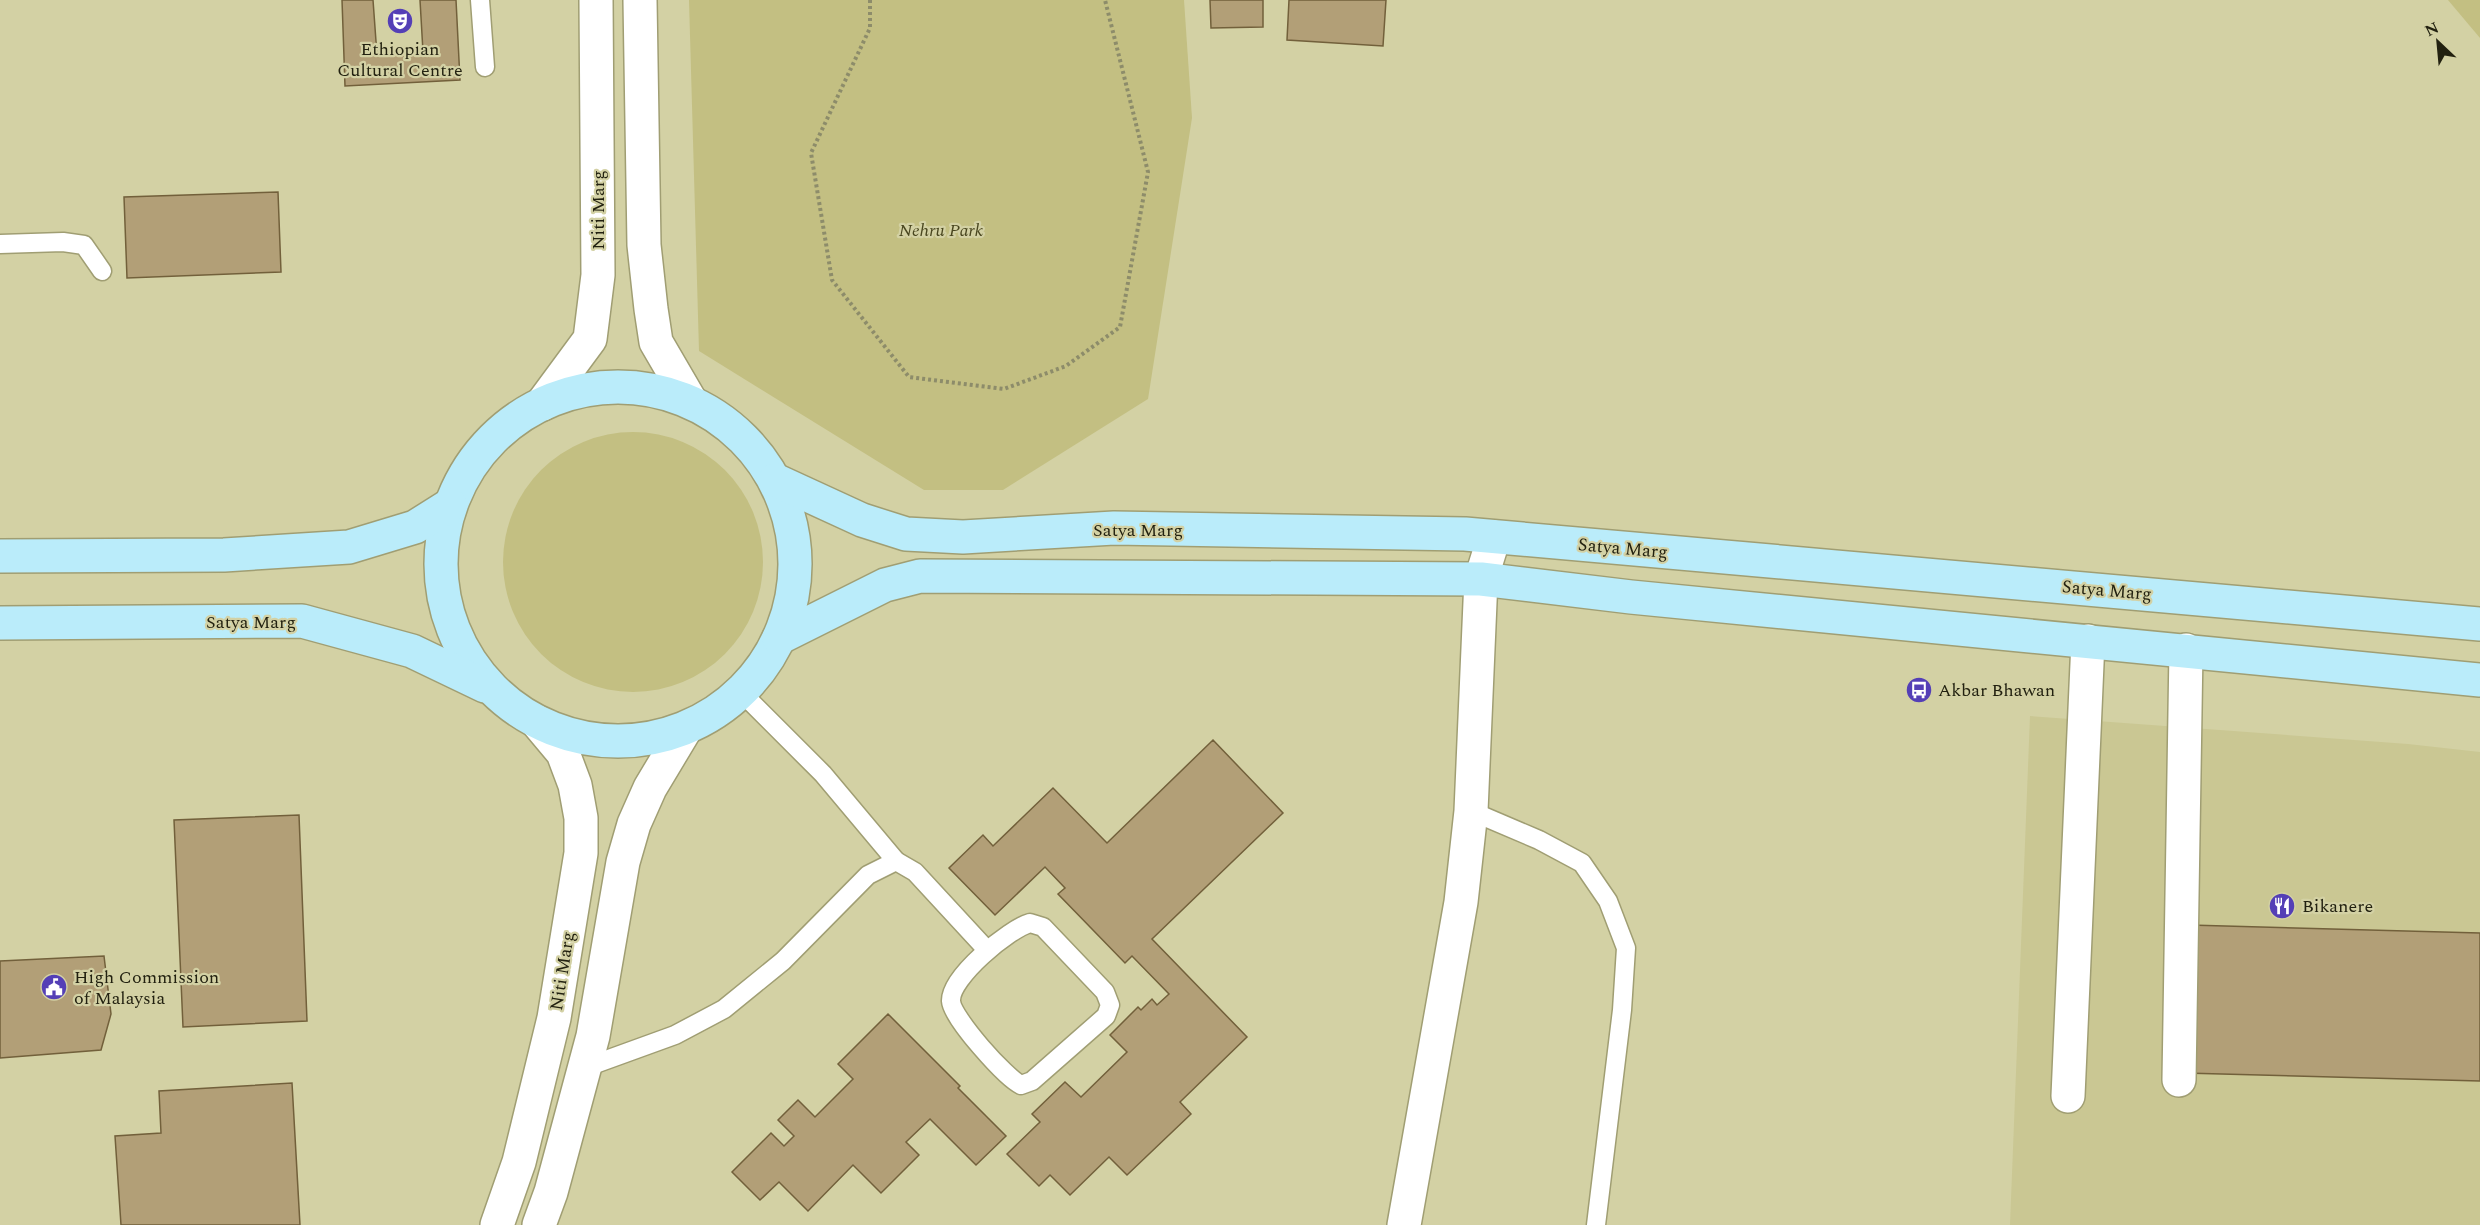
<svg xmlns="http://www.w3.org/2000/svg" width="2480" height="1225" font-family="Spectral,serif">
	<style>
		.built { fill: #cac793 }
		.green { fill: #c3bf82 }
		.building { fill: #b29f77; stroke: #72603b; stroke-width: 1.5 }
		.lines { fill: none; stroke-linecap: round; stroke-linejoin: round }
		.service-casing { stroke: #a09e73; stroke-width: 21 }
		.minor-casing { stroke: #a09e73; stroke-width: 36 }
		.tertiary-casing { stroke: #a09e73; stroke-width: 36 }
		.secondary-casing { stroke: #a09e73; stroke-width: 36 }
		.path { stroke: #8d8c6a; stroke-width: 4; stroke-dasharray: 3 3; stroke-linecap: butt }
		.service { stroke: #fff; stroke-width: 18 }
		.minor { stroke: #fff; stroke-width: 33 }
		.tertiary { stroke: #fff; stroke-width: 33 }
		.secondary { stroke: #baecfa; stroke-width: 33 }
		.labels { text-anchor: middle; stroke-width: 4.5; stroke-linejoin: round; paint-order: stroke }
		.poi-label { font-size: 18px; fill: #222110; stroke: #d3d1a4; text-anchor: start }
		.street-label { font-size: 18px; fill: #222110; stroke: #d3d1a4 }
		.park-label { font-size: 18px; font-style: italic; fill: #49461f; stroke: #d3d1a4 }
	</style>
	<rect width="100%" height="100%" fill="#d3d1a4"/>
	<!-- built -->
	<polygon class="built" points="2030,716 2408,744 2480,752 2480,1225 2010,1225"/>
	<!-- green -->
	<g class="green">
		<polygon points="689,0 1184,0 1192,118 1148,399 1003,490 924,490 699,351"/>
		<polygon points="2448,0 2480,0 2480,38"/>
		<circle cx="633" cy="562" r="130"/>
	</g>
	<!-- building -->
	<g class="building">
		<polygon points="342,0 373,0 377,55 423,52 420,0 456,0 460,80 345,86"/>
		<polygon points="1210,0 1263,0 1263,27 1211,28"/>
		<polygon points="1289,0 1386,0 1383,46 1287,40"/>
		<polygon points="278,192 281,272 127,278 124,197"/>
		<polygon points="1213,740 1283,813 1152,939 1247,1037 1180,1102 1191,1114 1127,1175 1109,1157 1070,1195 1050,1175 1039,1186 1007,1154 1040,1122 1032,1114 1065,1082 1081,1097 1127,1052 1110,1035 1138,1007 1141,1010 1152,999 1157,1005 1169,994 1132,956 1125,963 1058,894 1065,888 1045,867 995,915 949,868 983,835 993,846 1053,788 1107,843"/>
		<polygon points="299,815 307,1021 183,1027 174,820"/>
		<polygon points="2189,925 2480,933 2480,1081 2184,1073"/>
		<polygon points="104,956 111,1014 101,1050 0,1058 0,961"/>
		<polygon points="888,1014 960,1086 958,1088 1006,1136 976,1165 930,1119 906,1142 919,1155 881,1193 853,1165 808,1211 779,1182 760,1200 732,1172 771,1133 784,1146 794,1136 778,1120 798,1100 815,1117 853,1079 838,1064"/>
		<polygon points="292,1083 300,1225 121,1225 115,1136 161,1133 159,1091"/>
	</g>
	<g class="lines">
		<defs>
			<g id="service">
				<polyline points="480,0 485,67"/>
				<polyline points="0,244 63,242 84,245 102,271"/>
				<polyline points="741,692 823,774 896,861"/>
				<polyline points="1471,811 1539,840 1582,863 1608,901 1626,948 1622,1010 1596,1225"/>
				<path d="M1030 923 1043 927 1105 992 1110 1005 1106 1016 1032 1081 1021 1085C1006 1078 952 1018 951 1001 950 977 1009 929 1030 923Z"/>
				<polyline points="584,1068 675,1035 724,1009 783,961 868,875 896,861 915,872 987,950"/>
			</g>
			<g id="minor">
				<polyline points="2179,1080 2186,650"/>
				<polyline points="2068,1096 2088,641"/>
				<polyline points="1404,1225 1461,902 1471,811 1481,579 1494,537"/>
			</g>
			<g id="tertiary">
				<polyline points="640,0 644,245 651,309 656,342 691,402"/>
				<polyline points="542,404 590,339 598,275 596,0"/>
				<polyline points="497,1225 519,1162 554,1018 581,853 581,818 575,785 563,753 537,722"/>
				<polyline points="539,1225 551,1192 593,1036 623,862 634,824 650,788 686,728"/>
			</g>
			<g id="secondary">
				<circle cx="618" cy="564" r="177"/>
				<polyline points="775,480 862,520 906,534 963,537 1114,528 1465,534 2480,624"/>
				<polyline points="0,556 224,555 349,547 415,527 450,505"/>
				<polyline points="0,623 302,621 412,651 485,686"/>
				<polyline points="779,638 885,585 920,576 1481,579 1631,597 2480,680"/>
			</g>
		</defs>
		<!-- service casing -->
		<use href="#service" class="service-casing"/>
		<!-- minor casing -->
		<use href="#minor" class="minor-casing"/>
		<!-- tertiary casing -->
		<use href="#tertiary" class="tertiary-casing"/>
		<!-- secondary casing -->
		<use href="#secondary" class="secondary-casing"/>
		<!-- path -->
		<polyline class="path" points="870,0 870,28 811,153 832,280 909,377 1004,389 1066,366 1120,327 1148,172 1105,0"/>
		<!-- service -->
		<use href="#service" class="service"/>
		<!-- minor -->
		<use href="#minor" class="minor"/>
		<!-- tertiary -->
		<use href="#tertiary" class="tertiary"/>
		<!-- secondary -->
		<use href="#secondary" class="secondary"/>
	</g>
	<!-- icons -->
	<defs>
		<symbol id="theatre-disc" viewBox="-11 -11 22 22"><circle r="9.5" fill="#543fb6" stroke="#d3d1a4"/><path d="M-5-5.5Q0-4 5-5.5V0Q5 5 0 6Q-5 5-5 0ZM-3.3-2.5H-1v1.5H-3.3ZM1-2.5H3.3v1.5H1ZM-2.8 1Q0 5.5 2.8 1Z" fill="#fff"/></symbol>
		<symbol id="bus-disc" viewBox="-11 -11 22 22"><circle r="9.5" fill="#543fb6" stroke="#d3d1a4"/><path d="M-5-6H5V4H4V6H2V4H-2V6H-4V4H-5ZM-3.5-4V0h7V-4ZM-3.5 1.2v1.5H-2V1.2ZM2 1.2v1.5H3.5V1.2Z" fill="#fff"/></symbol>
		<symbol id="restaurant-disc" viewBox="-11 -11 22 22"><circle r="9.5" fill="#543fb6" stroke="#d3d1a4"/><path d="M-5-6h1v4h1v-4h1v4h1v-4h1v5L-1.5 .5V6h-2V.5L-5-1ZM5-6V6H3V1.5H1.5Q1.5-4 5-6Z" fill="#fff"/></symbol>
		<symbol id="civic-disc" viewBox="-11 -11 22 22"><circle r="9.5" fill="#543fb6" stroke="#d3d1a4"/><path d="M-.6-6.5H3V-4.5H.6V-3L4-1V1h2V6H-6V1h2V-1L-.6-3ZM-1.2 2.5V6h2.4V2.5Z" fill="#fff"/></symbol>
	</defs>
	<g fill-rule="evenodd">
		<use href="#theatre-disc" x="385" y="6" width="30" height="30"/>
		<use href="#bus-disc" x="1904" y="675" width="30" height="30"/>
		<use href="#restaurant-disc" x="2267" y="891" width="30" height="30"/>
		<use href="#civic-disc" x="39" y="972" width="30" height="30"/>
	</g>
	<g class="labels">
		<!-- poi labels -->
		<g class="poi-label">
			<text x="400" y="55" text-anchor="middle">Ethiopian<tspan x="400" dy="21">Cultural Centre</tspan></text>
			<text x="1938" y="696">Akbar Bhawan</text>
			<text x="2302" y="912">Bikanere</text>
			<text x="74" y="983">High Commission<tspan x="74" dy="21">of Malaysia</tspan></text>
		</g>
		<!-- street labels -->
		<g class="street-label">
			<text transform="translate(598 210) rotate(-90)" y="6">Niti Marg</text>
			<text x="1138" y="536">Satya Marg</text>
			<text transform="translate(1623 548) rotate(5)" y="6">Satya Marg</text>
			<text transform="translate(2107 590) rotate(5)" y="6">Satya Marg</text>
			<text x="251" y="628">Satya Marg</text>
			<text transform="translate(562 971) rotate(-81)" y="6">Niti Marg</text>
		</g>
		<!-- park labels -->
		<g class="park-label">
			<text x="941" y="236">Nehru Park</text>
		</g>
	</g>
	<!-- north arrow -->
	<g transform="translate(2438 42) rotate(334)" stroke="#d3d1a4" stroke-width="4.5" paint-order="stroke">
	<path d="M0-4.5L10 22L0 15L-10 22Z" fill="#222110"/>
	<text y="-9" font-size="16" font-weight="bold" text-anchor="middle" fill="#222110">N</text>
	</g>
</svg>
